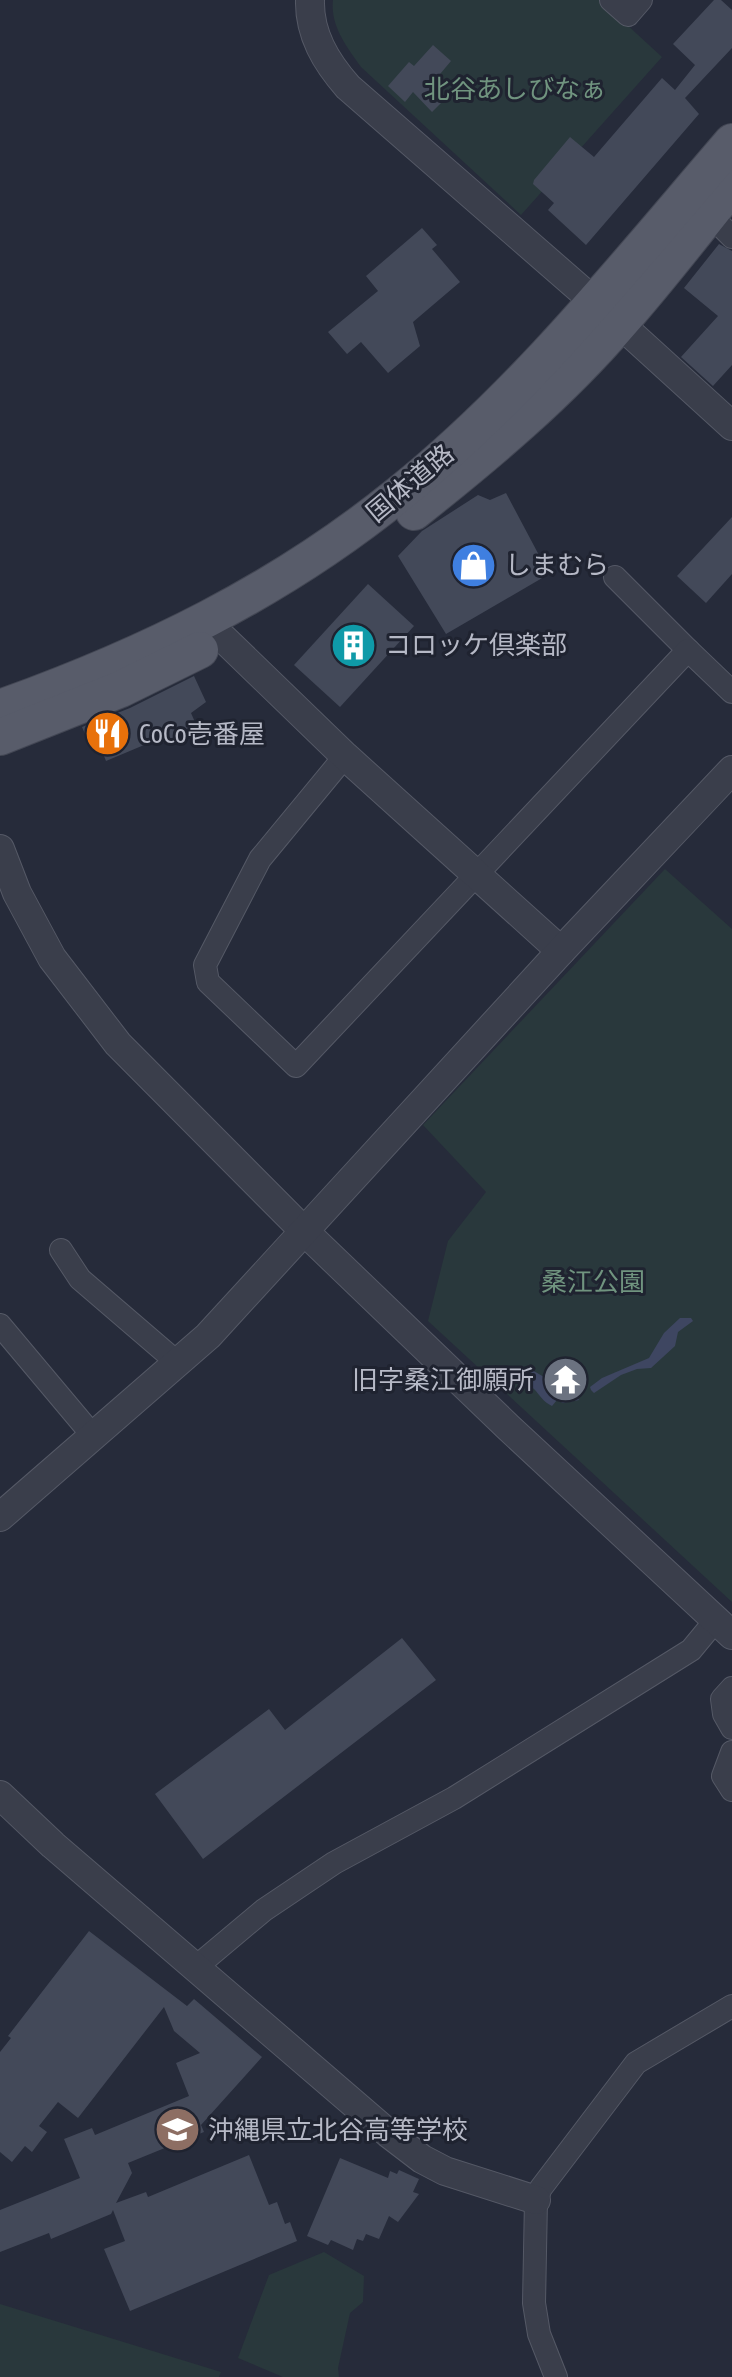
<svg xmlns="http://www.w3.org/2000/svg" width="732" height="2377" font-family="'Asap Condensed','Noto Sans JP',sans-serif">
	<style>
		.green { fill: #29383c }
		.water { fill: #3e4661 }
		.building { fill: #434959 }
		.lines { fill: none; stroke-linecap: round; stroke-linejoin: round }
		.minor-casing { stroke: #555966; stroke-width: 24 }
		.tertiary-casing { stroke: #555966; stroke-width: 30 }
		.primary-casing { stroke: #434754; stroke-width: 38 }
		.minor { stroke: #3a3e4b; stroke-width: 22 }
		.tertiary { stroke: #3a3e4b; stroke-width: 28 }
		.primary { stroke: #585c6a; stroke-width: 36 }
		.labels { text-anchor: middle; stroke-width: 6; stroke-linejoin: round; paint-order: stroke }
		.park-label { font-size: 26px; fill: #70947f; stroke: #1f2330 }
		.street-label { font-size: 26px; fill: #b6b9c6; stroke: #1f2330 }
		.poi-label { font-size: 26px; fill: #b6b9c6; stroke: #1f2330; text-anchor: start }
	</style>
	<rect width="100%" height="100%" fill="#262b3a"/>
	<!-- green -->
	<g class="green">
		<path d="M333 0H600L662 57 521 215 361 67C347 47 330 26 333 0Z"/>
		<polygon points="665,869 732,929 732,1602 428,1321 448,1241 486,1192 423,1125"/>
		<polygon points="324,2252 364,2276 363,2302 350,2313 338,2368 339,2377 283,2377 238,2358 269,2275"/>
		<polygon points="0,2304 221,2372 219,2377 0,2377"/>
	</g>
	<!-- water -->
	<g class="water">
		<polygon points="680,1318 691,1318 693,1321 678,1332 675,1346 651,1368 637,1369 621,1375 594,1393 591,1390 590,1387 602,1378 649,1358 664,1333"/>
		<path d="M532 1370 544 1377 558 1373 561 1378 562 1395 577 1396 579 1400 563 1403 557 1400 552 1406C543 1402 540 1395 534 1389 529 1384 524 1386 520 1379Z"/>
	</g>
	<!-- building -->
	<g class="building">
		<polygon points="714,0 721,0 732,10 732,48 685,98 699,114 586,245 548,210 554,203 533,184 534,180 570,137 594,157 662,78 675,90 695,65 673,44"/>
		<polygon points="433,45 451,61 430,86 444,100 432,112 413,92 405,102 388,86 409,62 414,66"/>
		<polygon points="422,228 437,245 432,249 460,282 413,322 420,346 388,373 361,342 347,354 328,332 378,291 366,276"/>
		<polygon points="719,244 732,251 732,365 713,386 681,357 718,316 684,288"/>
		<polygon points="506,493 549,574 446,634 398,556 422,531 478,495 490,500"/>
		<polygon points="732,517 732,574 706,603 677,576"/>
		<polygon points="368,584 414,626 340,707 294,665"/>
		<polygon points="194,676 206,702 191,713 198,729 163,743 156,740 106,761 97,738 88,741 82,727 130,708"/>
		<polygon points="402,1638 436,1680 203,1859 155,1794 269,1709 285,1730"/>
		<polygon points="89,1931 187,2006 194,1999 262,2057 201,2125 204,2132 128,2163 132,2173 116,2203 146,2192 148,2197 249,2155 269,2205 277,2202 285,2224 290,2222 297,2241 130,2311 104,2249 125,2241 113,2210 111,2214 51,2239 49,2233 0,2252 0,2210 80,2178 64,2139 92,2128 95,2135 189,2096 176,2063 200,2053 174,2031 164,2007 78,2118 58,2102 39,2126 47,2132 32,2152 25,2146 12,2162 0,2152 0,2052 11,2038 8,2036"/>
		<polygon points="340,2158 388,2178 390,2171 397,2174 399,2170 419,2179 413,2192 419,2194 398,2222 389,2216 379,2239 366,2234 363,2241 357,2239 353,2250 331,2240 328,2245 307,2236"/>
	</g>
	<g class="lines">
		<defs>
			<g id="minor">
				<polyline points="611,0 628,15 641,0"/>
				<polyline points="709,214 732,237"/>
				<polyline points="615,577 688,650"/>
				<polyline points="345,756 260,859 205,965 208,982 296,1066 688,650 732,692"/>
				<polyline points="61,1250 80,1279 179,1364"/>
				<polyline points="0,1325 94,1437"/>
				<polyline points="732,1688 722,1699 724,1714 732,1728"/>
				<polyline points="732,1752 723,1776 732,1790"/>
				<polyline points="196,1967 264,1910 334,1863 454,1798 691,1650 715,1621"/>
				<polyline points="556,2377 539,2334 534,2303 536,2200 541,2188 636,2063 732,2006"/>
			</g>
			<g id="tertiary">
				<path d="M310 0C309 34 326 62 348 87L620 324 732 426"/>
				<polyline points="224,639 345,756 561,951"/>
				<polyline points="0,849 17,893 52,958 118,1044 303,1230 508,1427 732,1635"/>
				<polyline points="0,1517 208,1336 561,951 732,770"/>
				<polyline points="0,1795 53,1845 388,2133 422,2159 445,2171 536,2200"/>
			</g>
			<g id="primary">
				<path d="M414 512C487 454 559 394 620 323 659 279 695 232 732 186"/>
				<path d="M0 708C145 656 278 592 399 494 525 393 627 264 732 142"/>
				<polyline points="0,737 121,689 200,650"/>
			</g>
		</defs>
		<!-- minor casing -->
		<use href="#minor" class="minor-casing"/>
		<!-- tertiary casing -->
		<use href="#tertiary" class="tertiary-casing"/>
		<!-- primary casing -->
		<use href="#primary" class="primary-casing"/>
		<!-- minor -->
		<use href="#minor" class="minor"/>
		<!-- tertiary -->
		<use href="#tertiary" class="tertiary"/>
		<!-- primary -->
		<use href="#primary" class="primary"/>
	</g>
	<!-- icons -->
	<defs>
		<symbol id="shop-disc" viewBox="-11 -11 22 22"><circle r="9.5" fill="#3f7fe0" stroke="#1f2330"/><path d="M-5-2.5h2.3a2.7 3.5 0 0 1 5.4 0H5L5.5 6h-11ZM-1.5-2.5h3a1.5 2.3 0 0 0-3 0Z" fill="#fff"/></symbol>
		<symbol id="building-disc" viewBox="-11 -11 22 22"><circle r="9.5" fill="#0f9aa8" stroke="#1f2330"/><path d="M-4-6H4V6H1V3H-1V6H-4ZM-2.5-4.3h1.7v1.8h-1.7ZM.8-4.3h1.7v1.8H.8ZM-2.5-1h1.7V.8h-1.7ZM.8-1h1.7V.8H.8Z" fill="#fff"/></symbol>
		<symbol id="restaurant-disc" viewBox="-11 -11 22 22"><circle r="9.5" fill="#e8710a" stroke="#1f2330"/><path d="M-5-6h1v4h1v-4h1v4h1v-4h1v5L-1.5 .5V6h-2V.5L-5-1ZM5-6V6H3V1.5H1.5Q1.5-4 5-6Z" fill="#fff"/></symbol>
		<symbol id="temple-disc" viewBox="-11 -11 22 22"><circle r="9.5" fill="#6b7280" stroke="#1f2330"/><path d="M0-6L5-2H3V0L6.5 2.5H4V6H1.5V3h-3V6H-4V2.5H-6.5L-3 0V-2H-5Z" fill="#fff"/></symbol>
		<symbol id="school-disc" viewBox="-11 -11 22 22"><circle r="9.5" fill="#8d6e63" stroke="#1f2330"/><path d="M0-5L7-2L0 1L-7-2ZM-4 1L0 2.5L4 1V4Q0 6-4 4Z" fill="#fff"/></symbol>
	</defs>
	<g fill-rule="evenodd">
		<use href="#shop-disc" x="448" y="540" width="51" height="51"/>
		<use href="#building-disc" x="328" y="620" width="51" height="51"/>
		<use href="#restaurant-disc" x="82" y="708" width="51" height="51"/>
		<use href="#temple-disc" x="540" y="1354" width="51" height="51"/>
		<use href="#school-disc" x="152" y="2104" width="51" height="51"/>
	</g>
	<g class="labels">
		<!-- park labels -->
		<g class="park-label">
			<text x="515" y="98">北谷あしびなぁ</text>
			<text x="593" y="1291">桑江公園</text>
		</g>
		<!-- street labels -->
		<g class="street-label">
			<text transform="translate(410 483) rotate(-40)" y="9">国体道路</text>
		</g>
		<!-- poi labels -->
		<g class="poi-label">
			<text x="505" y="574">しまむら</text>
			<text x="385" y="654">コロッケ倶楽部</text>
			<text x="139" y="743">CoCo壱番屋</text>
			<text x="534" y="1389" text-anchor="end">旧字桑江御願所</text>
			<text x="208" y="2139">沖縄県立北谷高等学校</text>
		</g>
	</g>
</svg>
